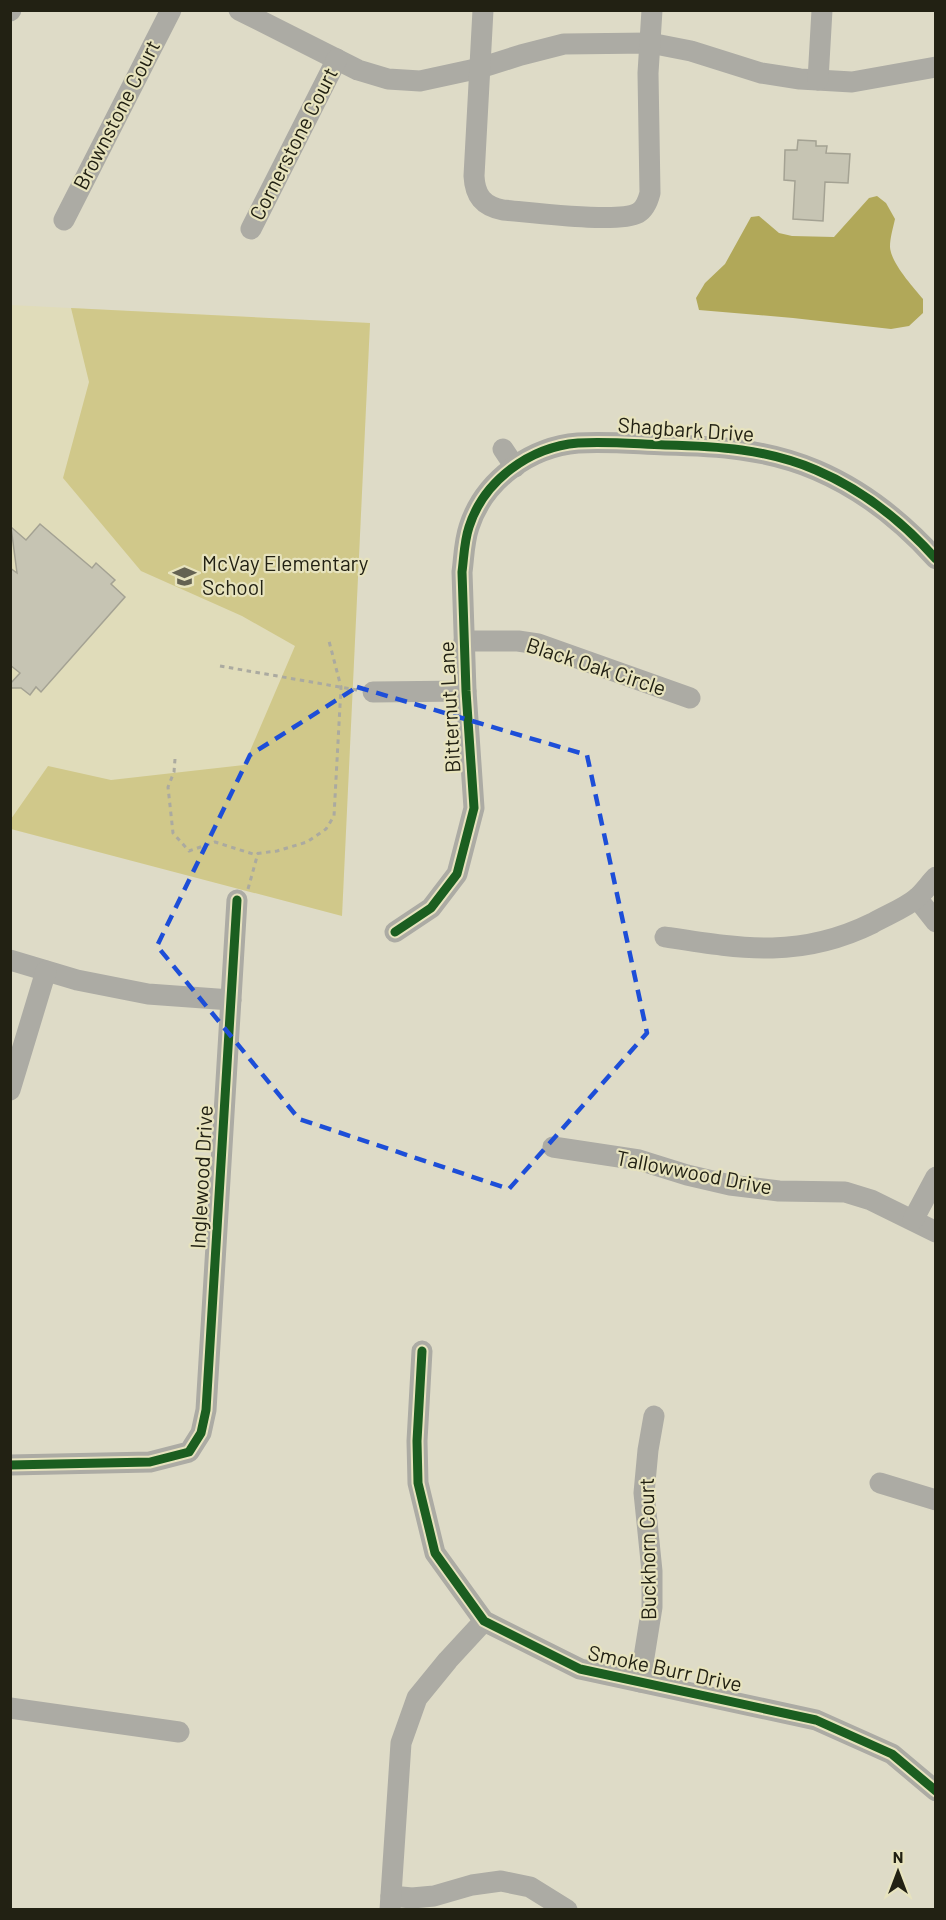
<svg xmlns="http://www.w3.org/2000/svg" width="946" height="1920" font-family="Barlow,sans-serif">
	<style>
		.built { fill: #e0dcba }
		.green { fill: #d0c88a }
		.water { fill: #b1a859 }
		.building { fill: #c6c4b3; stroke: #a4a293; stroke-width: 1.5 }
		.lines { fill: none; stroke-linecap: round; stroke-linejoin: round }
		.path { stroke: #abaaa0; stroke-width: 3; stroke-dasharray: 4.5 4.5; stroke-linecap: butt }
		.minor { stroke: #acaba4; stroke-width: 21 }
		.cycleway-casing { stroke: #e7e3be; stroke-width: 13 }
		.cycleway { stroke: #1b5e20; stroke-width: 9 }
		.marked { fill: none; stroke: #1d4ed8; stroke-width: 4.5; stroke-dasharray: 12 8; stroke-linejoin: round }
		.labels { text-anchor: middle; stroke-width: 4.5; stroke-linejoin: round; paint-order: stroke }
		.street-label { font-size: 21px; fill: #222113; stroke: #e7e3be }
		.poi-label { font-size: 21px; fill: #222113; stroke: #e7e3be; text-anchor: start }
	</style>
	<rect width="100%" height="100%" fill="#dedbc7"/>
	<!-- built -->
	<polygon class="built" points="10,305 370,323 342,916 11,829"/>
	<!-- green -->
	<polygon class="green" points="71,308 370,323 342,916 11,829 11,819 48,766 111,780 244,765 295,646 242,616 141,571 63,478 89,382"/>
	<!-- water -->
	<path class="water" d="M877 196 886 203 895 219C893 228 890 238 890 247 891 263 913 287 923 299V313L909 326 891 329 793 318 699 310 696 298 705 283 725 264 751 217 759 216 779 233 792 236 834 237 869 198Z"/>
	<!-- building -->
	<g class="building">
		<polygon points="798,140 816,141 816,146 827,146 826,153 850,154 848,183 825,182 823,221 793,219 795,181 784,180 785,150 797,150"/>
		<polygon points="40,524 92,568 96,563 115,580 111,584 125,597 41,692 36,687 30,695 21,688 10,688 10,684 20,673 10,665 10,568 17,573 11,527 26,540"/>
	</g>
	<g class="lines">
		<!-- path -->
		<g class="path">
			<polyline points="220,666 357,690"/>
			<polyline points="175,759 174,772 168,787 173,833 189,851 215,842 253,854 277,851 307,842 326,829 334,816 341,687 329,641"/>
			<polyline points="248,889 258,853"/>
		</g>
		<!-- minor -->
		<g class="minor">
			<polyline points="239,10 358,70 388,79 420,81 480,68 521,55 564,44 650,43 691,51 761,73 800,79 852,82 936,67"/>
			<path d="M483 10 474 176C475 196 483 206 503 210 529 212 618 224 638 213 645 209 648 201 650 193L648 73 652 10"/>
			<polyline points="10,11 11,10"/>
			<polyline points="818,80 822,10"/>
			<polyline points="64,220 171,10"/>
			<polyline points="251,229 337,59"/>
			<polyline points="503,449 515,467"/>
			<polyline points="464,641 518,641 538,644 690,698"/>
			<polyline points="373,692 466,691"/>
			<polyline points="917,898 936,922"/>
			<path d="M395 932 431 908 457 874 474 808 466 691 462 572C464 557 464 542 469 527 484 480 530 447 578 443 607 441 636 444 665 445 717 446 767 449 816 470 863 490 902 521 936 559"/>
			<path d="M665 937C742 949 800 959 873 923 887 915 905 908 917 898 924 892 930 883 936 877"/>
			<polyline points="10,960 77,980 148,994 231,1000"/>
			<polyline points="10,1090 46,971"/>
			<polyline points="553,1147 639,1160 687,1175 730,1185 779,1191 845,1192 871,1200 936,1232"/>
			<polyline points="913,1220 936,1177"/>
			<polyline points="422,1351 417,1441 418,1483 435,1553 484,1621 580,1669 816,1720 892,1754 936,1791"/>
			<polyline points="10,1465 150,1462 189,1452 201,1433 206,1410 237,900"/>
			<polyline points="880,1483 936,1500"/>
			<polyline points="640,1682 652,1607 652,1571 644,1493 648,1450 654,1416"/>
			<polyline points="10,1708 179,1732"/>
			<polyline points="391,1896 412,1898 434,1896 472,1885 501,1881 530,1887 567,1910"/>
			<polyline points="390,1910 401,1743 417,1698 448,1660 484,1621"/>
		</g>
		<defs>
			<g id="cycleway">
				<path d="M395 932 431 908 457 874 474 808 466 691 462 572C464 557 464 542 469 527 484 480 530 447 578 443 607 441 636 444 665 445 717 446 767 449 816 470 863 490 902 521 936 559"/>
				<polyline points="422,1351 417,1441 418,1483 435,1553 484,1621 580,1669 816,1720 892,1754 936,1791"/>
				<polyline points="10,1465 150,1462 189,1452 201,1433 206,1410 237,900"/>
			</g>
		</defs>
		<!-- cycleway casing -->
		<use href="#cycleway" class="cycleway-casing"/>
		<!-- cycleway -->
		<use href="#cycleway" class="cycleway"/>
	</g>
	<!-- marked area -->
	<path class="marked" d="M357 687 587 755 647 1033 509 1189 299 1119 157 946 250 755Z"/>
	<!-- icons -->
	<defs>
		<symbol id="school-bare" viewBox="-9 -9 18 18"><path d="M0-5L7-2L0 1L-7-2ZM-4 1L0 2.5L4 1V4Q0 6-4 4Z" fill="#646252" stroke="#e7e3be" stroke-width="2.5" paint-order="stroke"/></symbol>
	</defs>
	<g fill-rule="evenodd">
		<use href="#school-bare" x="168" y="560" width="33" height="33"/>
	</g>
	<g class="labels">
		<!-- street labels -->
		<g class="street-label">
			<text transform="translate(117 115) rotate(-63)" y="7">Brownstone Court</text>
			<text transform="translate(294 144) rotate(-63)" y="7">Cornerstone Court</text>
			<text transform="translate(686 430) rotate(4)" y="7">Shagbark Drive</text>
			<text transform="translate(596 667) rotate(18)" y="7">Black Oak Circle</text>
			<text transform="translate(450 707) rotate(-93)" y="7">Bitternut Lane</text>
			<text transform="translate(694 1173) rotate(11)" y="7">Tallowwood Drive</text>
			<text transform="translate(202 1177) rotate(-87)" y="7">Inglewood Drive</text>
			<text transform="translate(648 1549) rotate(-91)" y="7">Buckhorn Court</text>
			<text transform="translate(665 1669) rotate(12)" y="7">Smoke Burr Drive</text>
		</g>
		<!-- poi labels -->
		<g class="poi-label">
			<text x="202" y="571">McVay Elementary<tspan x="202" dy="24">School</tspan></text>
		</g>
	</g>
	<!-- border -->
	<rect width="946" height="1920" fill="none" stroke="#222113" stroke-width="24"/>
	<!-- north arrow -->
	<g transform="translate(898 1872)" stroke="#e7e3be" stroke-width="4.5" paint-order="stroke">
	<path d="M0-4.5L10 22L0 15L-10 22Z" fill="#222113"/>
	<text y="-9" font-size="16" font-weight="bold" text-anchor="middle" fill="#222113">N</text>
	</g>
</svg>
